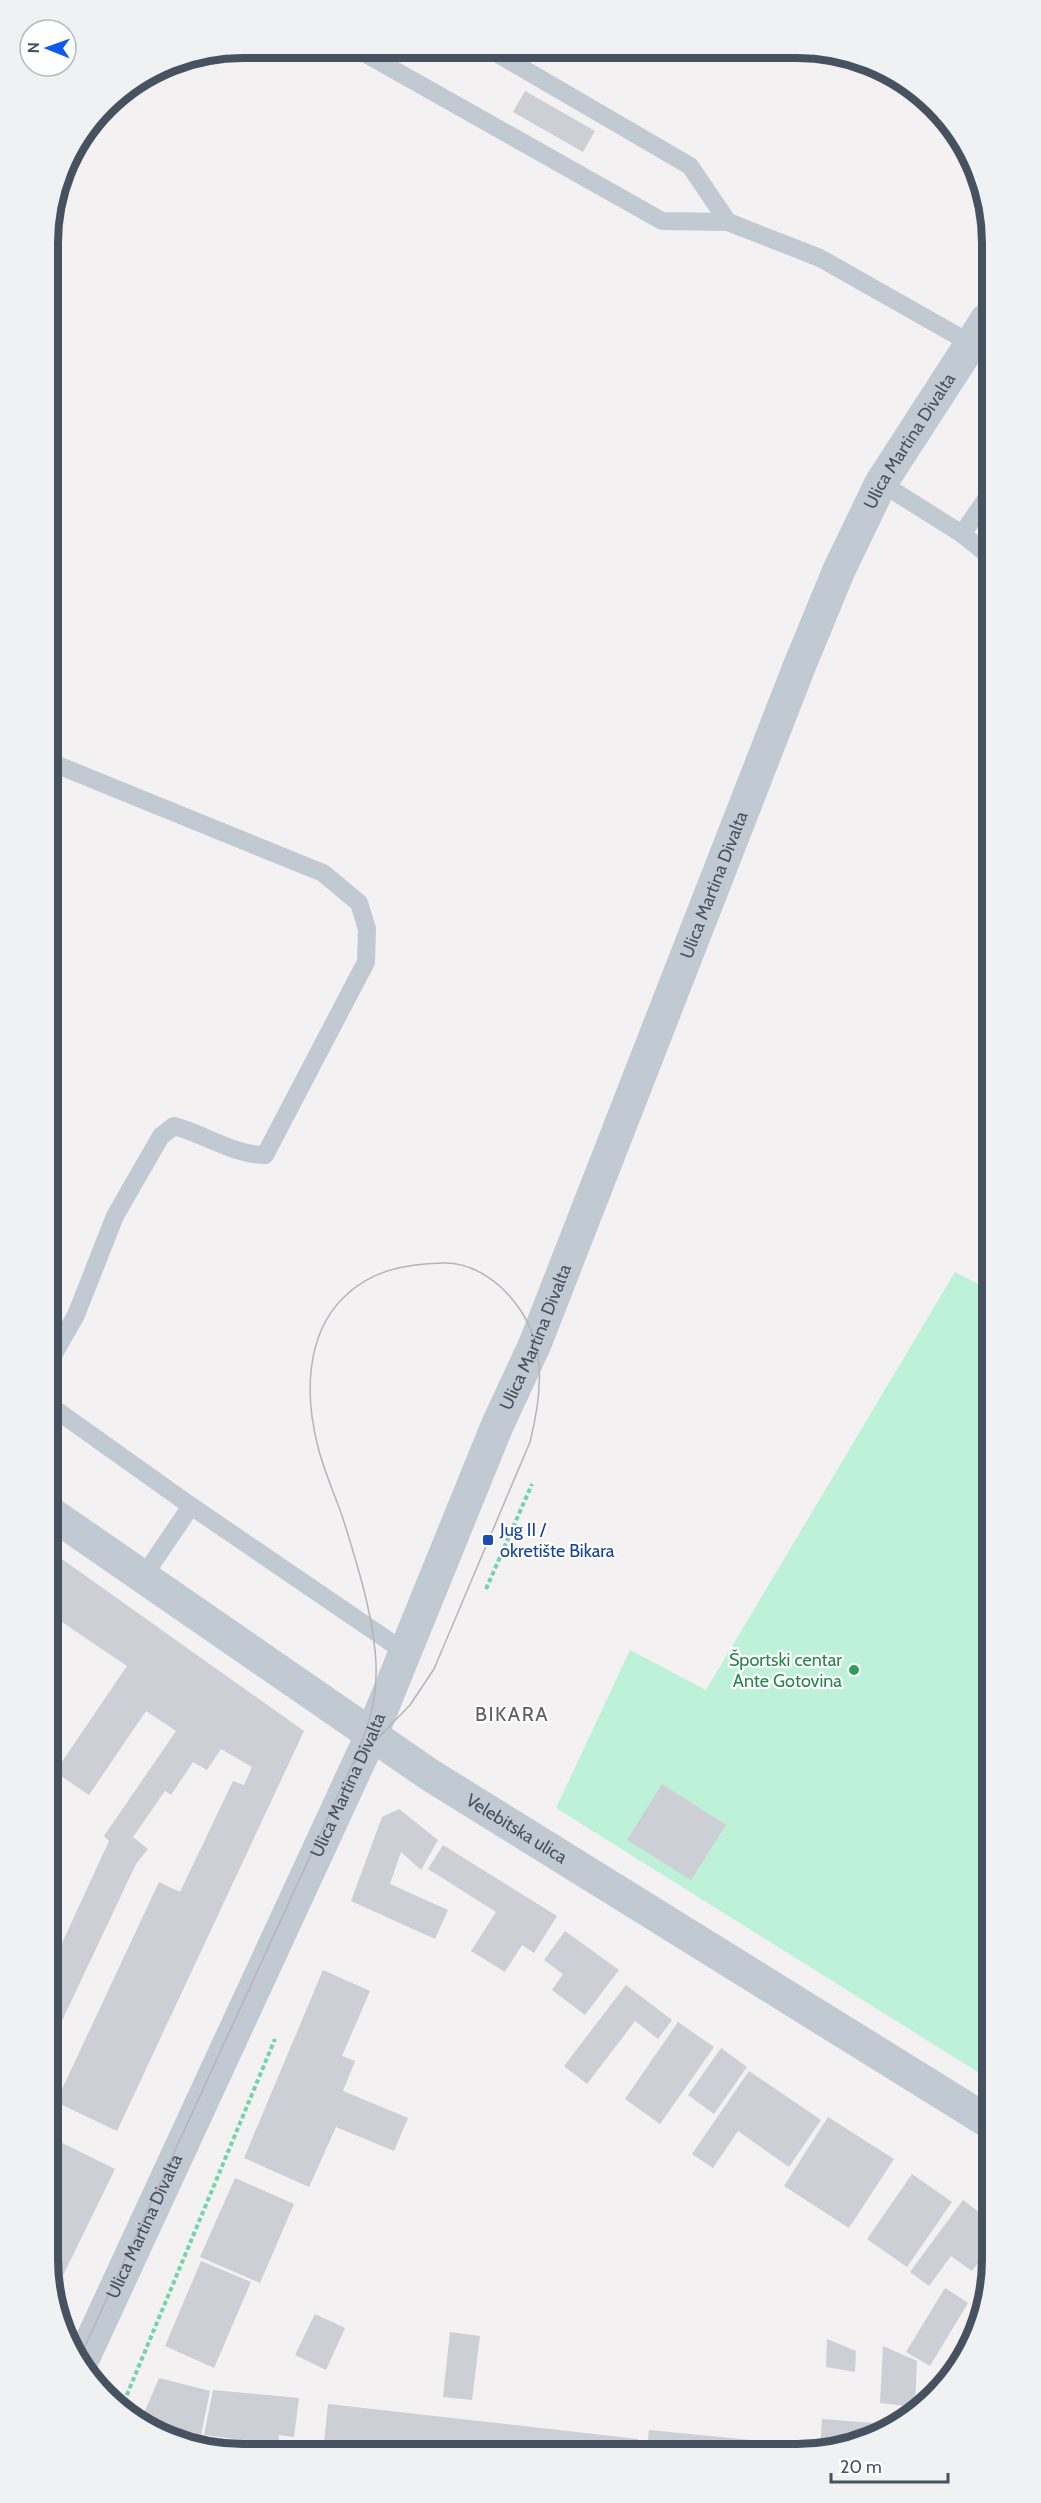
<svg xmlns="http://www.w3.org/2000/svg" width="1041" height="2503" font-family="Cabin,sans-serif">
	<style>
		.green { fill: #bef2d8 }
		.building { fill: #cdcfd6 }
		.lines { fill: none; stroke-linecap: round; stroke-linejoin: round }
		.path { stroke: #73d3ae; stroke-width: 4; stroke-dasharray: 4.5 3; stroke-linecap: butt }
		.service { stroke: #c1c9d3; stroke-width: 18 }
		.minor { stroke: #c1c9d3; stroke-width: 33 }
		.tertiary { stroke: #c1c9d3; stroke-width: 33 }
		.tram { stroke: #b3b5bc; stroke-width: 1.5 }
		.transit-dot { fill: #1a4fb4; stroke: #fff; stroke-width: 2 }
		.leisure-dot { fill: #2e9e5b; stroke: #fff; stroke-width: 2 }
		.labels { text-anchor: middle; stroke-width: 4.5; stroke-linejoin: round; paint-order: stroke }
		.street-label { font-size: 18px; fill: #475260; stroke: #fff }
		.transit-label { font-size: 18px; fill: #164399; stroke: #fff; text-anchor: start }
		.leisure-label { font-size: 18px; fill: #27864d; stroke: #fff; text-anchor: end }
		.neighbourhood-label { font-size: 20px; letter-spacing: 1.5px; fill: #5d6066; stroke: #fff }
		.rim { fill: none; stroke: #475260; stroke-width: 8 }
	</style>
	<rect width="100%" height="100%" fill="#f3f1f1"/>
	<!-- green -->
	<polygon class="green" points="955,1272 990,1290 992,2081 556,1808 630,1650 706,1690"/>
	<!-- building -->
	<g class="building">
		<polygon points="525,91 595,131 583,152 513,112"/>
		<polygon points="52,1552 304,1731 117,2131 56,2102 159,1882 180,1892 233,1781 244,1785 252,1767 221,1749 207,1770 193,1762 171,1795 165,1791 133,1837 148,1849 136,1864 60,2025 54,2022 54,1954 56,1956 109,1841 104,1836 176,1731 146,1711 89,1795 55,1772 127,1666 59,1620 53,1628"/>
		<polygon points="662,1784 726,1825 691,1880 627,1840"/>
		<polygon points="399,1809 438,1840 421,1870 401,1852 390,1884 448,1910 435,1939 351,1901 382,1817"/>
		<polygon points="443,1845 557,1916 534,1953 522,1945 505,1972 471,1951 496,1912 428,1869"/>
		<polygon points="565,1931 619,1970 585,2015 552,1990 563,1974 544,1960"/>
		<polygon points="323,1970 370,1991 342,2056 355,2061 343,2091 408,2118 394,2151 336,2127 309,2187 244,2158"/>
		<polygon points="626,1985 672,2020 658,2039 635,2021 587,2084 564,2066"/>
		<polygon points="678,2022 714,2047 660,2124 625,2099"/>
		<polygon points="721,2048 747,2067 714,2114 688,2095"/>
		<polygon points="749,2071 821,2120 789,2167 738,2131 713,2168 692,2154"/>
		<polygon points="828,2117 894,2159 849,2228 784,2186"/>
		<polygon points="54,2139 115,2169 55,2292"/>
		<polygon points="912,2174 952,2202 907,2267 867,2239"/>
		<polygon points="235,2178 294,2204 260,2283 200,2257"/>
		<polygon points="963,2200 992,2222 993,2243 972,2271 951,2256 929,2286 910,2272"/>
		<polygon points="993,2247 993,2267 983,2260"/>
		<polygon points="201,2261 251,2282 214,2368 165,2346"/>
		<polygon points="945,2288 968,2303 930,2366 906,2352"/>
		<polygon points="315,2314 345,2328 326,2370 295,2355"/>
		<polygon points="450,2332 480,2336 472,2400 443,2397"/>
		<polygon points="827,2339 856,2351 855,2372 826,2367"/>
		<polygon points="883,2346 917,2361 915,2407 880,2403"/>
		<polygon points="159,2378 210,2391 201,2435 142,2418"/>
		<polygon points="213,2390 299,2398 294,2437 279,2435 278,2445 204,2435"/>
		<polygon points="328,2404 638,2439 637,2449 323,2451"/>
		<polygon points="822,2419 875,2423 874,2437 848,2448 820,2449"/>
		<polygon points="649,2430 814,2446 814,2449 647,2449"/>
	</g>
	<g class="lines">
		<!-- path -->
		<g class="path">
			<polyline points="486,1589 532,1484"/>
			<polyline points="121,2409 275,2039"/>
		</g>
		<!-- service -->
		<g class="service">
			<polyline points="357,49 662,221 728,222"/>
			<polyline points="491,50 690,166 728,222 820,258 970,343"/>
			<polyline points="881,483 962,534 987,554"/>
			<polyline points="962,534 987,498"/>
			<path d="M50 762 323 873 359 903 367 929 366 962 265 1155C233 1155 205 1134 174 1126L161 1136 115 1216 76 1315 52 1357"/>
			<polyline points="52,1407 191,1506 143,1577"/>
			<polyline points="191,1506 405,1652"/>
		</g>
		<!-- minor -->
		<path class="minor" id="s1" d="M52 1514 430 1775 992 2124"/>
		<!-- tertiary -->
		<path class="tertiary" id="s2" d="M83 2359 371 1736 497 1426 535 1344 799 667 839 570 881 483 987 319"/>
		<!-- tram -->
		<path class="tram" d="M81 2355 352 1765C374 1716 382 1684 372 1629 367 1596 356 1561 346 1528 338 1501 325 1475 318 1447 305 1397 305 1336 343 1298 371 1270 405 1264 443 1263 475 1262 504 1285 521 1311 547 1351 541 1398 530 1442L434 1669 410 1705 352 1765"/>
	</g>
	<!-- markers -->
	<rect class="transit-dot" x="482" y="1534" width="12" height="12" rx="3"/>
	<circle class="leisure-dot" cx="854" cy="1670" r="6"/>
	<g class="labels">
		<!-- street labels -->
		<g class="street-label">
			<text dy="6" stroke="none"><textPath href="#s2" startOffset="2090">Ulica Martina Divalta</textPath></text>
			<text dy="6" stroke="none"><textPath href="#s2" startOffset="1604">Ulica Martina Divalta</textPath></text>
			<text dy="6" stroke="none"><textPath href="#s2" startOffset="1118">Ulica Martina Divalta</textPath></text>
			<text dy="6" stroke="none"><textPath href="#s2" startOffset="632">Ulica Martina Divalta</textPath></text>
			<text dy="6" stroke="none"><textPath href="#s1" startOffset="561">Velebitska ulica</textPath></text>
			<text dy="6" stroke="none"><textPath href="#s2" startOffset="146">Ulica Martina Divalta</textPath></text>
		</g>
		<!-- transit labels -->
		<g class="transit-label">
			<text x="500" y="1536">Jug II /<tspan x="500" dy="21">okretište Bikara</tspan></text>
		</g>
		<!-- leisure labels -->
		<g class="leisure-label">
			<text x="842" y="1666">Športski centar<tspan x="842" dy="21">Ante Gotovina</tspan></text>
		</g>
		<!-- neighbourhood labels -->
		<g class="neighbourhood-label">
			<text x="512" y="1721">BIKARA</text>
		</g>
	</g>
	<!-- crop -->
	<path d="M0 0H1041V2503H0ZM243 58H797A185 185 0 0 1 982 243V2259A185 185 0 0 1 797 2444H243A185 185 0 0 1 58 2259V243A185 185 0 0 1 243 58Z" fill="#f0f1f2" fill-rule="evenodd"/>
	<path class="rim" d="M243 58H797A185 185 0 0 1 982 243V2259A185 185 0 0 1 797 2444H243A185 185 0 0 1 58 2259V243A185 185 0 0 1 243 58Z"/>
	<!-- north arrow -->
	<g transform="translate(48 48) rotate(271)"><circle r="28" fill="#ffffff" stroke="#b5babf" stroke-width="1.5"/>
	<path d="M0-4.5L10 22L0 15L-10 22Z" fill="#0e59f0"/>
	<text y="-9" font-size="16" font-weight="bold" text-anchor="middle" fill="#475260">N</text>
	</g>
	<!-- scale -->
	<path d="M831 2473v9h117v-9" fill="none" stroke="#475260" stroke-width="3"/>
	<text x="840" y="2473" font-size="18" fill="#475260" stroke="#ffffff" stroke-width="4.5" paint-order="stroke">20 m</text>
</svg>
